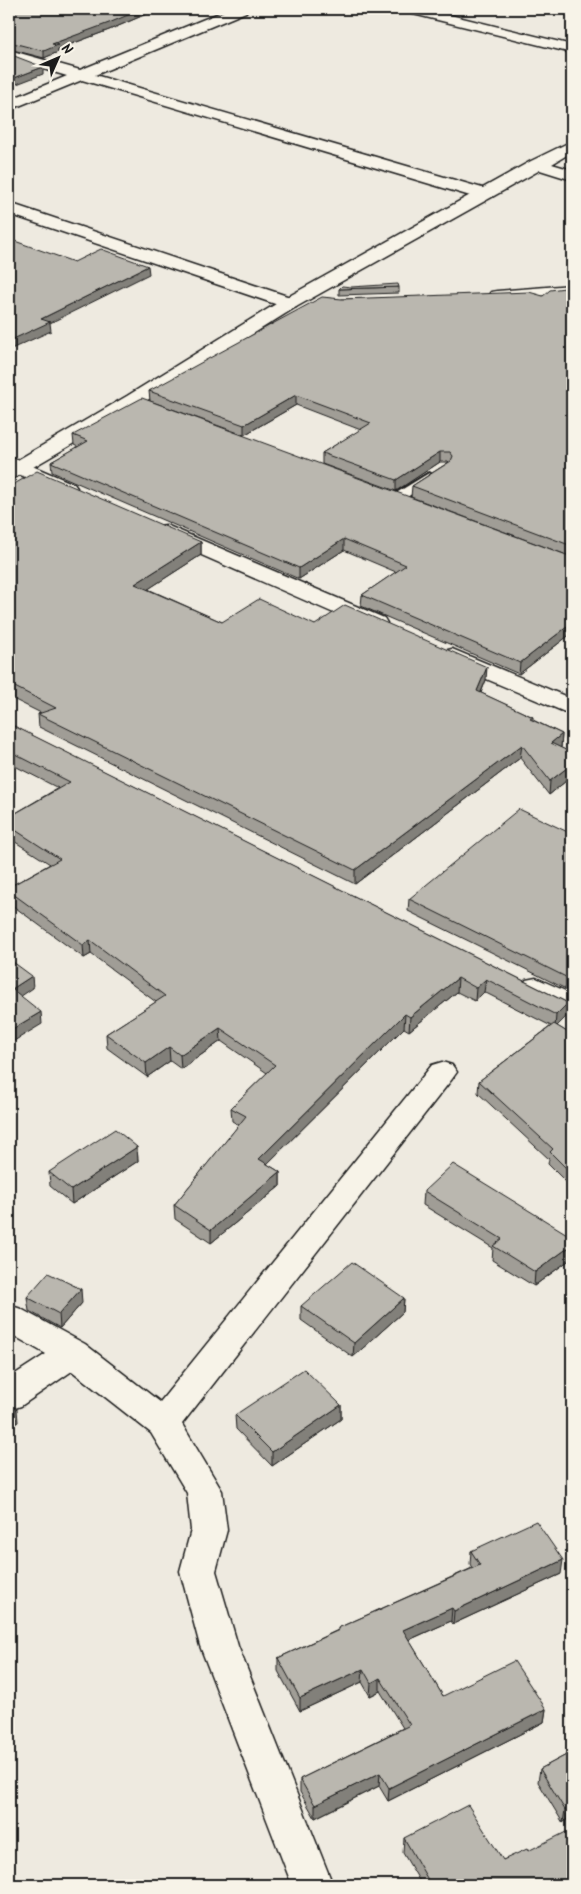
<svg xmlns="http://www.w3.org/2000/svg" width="581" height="1894" font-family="Kalam,sans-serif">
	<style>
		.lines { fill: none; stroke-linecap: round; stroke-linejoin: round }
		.lane-casing { stroke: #1c1c1c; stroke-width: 4 }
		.street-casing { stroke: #1c1c1c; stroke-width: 3 }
		.secondary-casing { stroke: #1c1c1c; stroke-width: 3 }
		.lane { fill: #f7f3e8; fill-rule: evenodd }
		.street { fill: #f7f3e8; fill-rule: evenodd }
		.secondary { fill: #f7f3e8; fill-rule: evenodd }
		.wall { fill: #a09d96; stroke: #1c1c1c }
		.shaded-wall { fill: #82807a; stroke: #1c1c1c }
		.building { fill: #bab7af; stroke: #1c1c1c }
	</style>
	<rect width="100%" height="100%" fill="#eeeae0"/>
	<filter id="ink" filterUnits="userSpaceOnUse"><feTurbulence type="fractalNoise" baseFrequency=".02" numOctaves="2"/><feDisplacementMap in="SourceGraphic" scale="10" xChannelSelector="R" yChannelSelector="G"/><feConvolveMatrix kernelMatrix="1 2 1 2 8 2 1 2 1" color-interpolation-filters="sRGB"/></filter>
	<g filter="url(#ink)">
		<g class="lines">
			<defs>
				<polygon id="lane" points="429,473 435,477 433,480 401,501 393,501 391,498 393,495"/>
				<g id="street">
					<polygon points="229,9 248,9 246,12 95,75 489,190 491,194 489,198 477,198 82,80 9,110 9,100 67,76 9,59 9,50 80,70"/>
					<polygon points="403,9 426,9 572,45 572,53 405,12"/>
					<polygon points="9,203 296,299 299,303 296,307 284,307 9,214"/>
					<polygon points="572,285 572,295 497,301 491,300 488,296 491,292 497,291"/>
					<polygon points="9,456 74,484 77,488 74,492 67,494 60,492 9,470"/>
					<polygon points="166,525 384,618 387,623 384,628 376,630 368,628 158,536 155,531 158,526"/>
					<polygon points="452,649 572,699 572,715 444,661 440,656 444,651"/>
					<path d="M536 978 572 994V1016C557 1012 531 1001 522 987L526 980Z"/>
					<polygon points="442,1062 452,1065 457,1072 452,1079 182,1424 222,1491 227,1530 216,1571 238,1646 333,1885 292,1885 200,1646 180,1571 191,1530 187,1493 151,1433 72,1371 21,1406 9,1410 9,1378 46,1354 9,1333 9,1305 21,1309 85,1344 160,1402 432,1065"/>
				</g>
				<polygon id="secondary" points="572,141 572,152 552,164 572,170 572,180 540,170 296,307 141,404 16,477 9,479 9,465 127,396 284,299 531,161"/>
			</defs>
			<!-- lane casing -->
			<use href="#lane" class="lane-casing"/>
			<!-- street casing -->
			<use href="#street" class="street-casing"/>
			<!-- secondary casing -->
			<use href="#secondary" class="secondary-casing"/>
			<!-- lane -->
			<use href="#lane" class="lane"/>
			<!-- street -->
			<use href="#street" class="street"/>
			<!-- secondary -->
			<use href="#secondary" class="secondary"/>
		</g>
		<!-- wall -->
		<g class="wall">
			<polygon points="9,9 158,9 109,30 58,49 58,52 44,58 9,49"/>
			<polygon points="399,287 399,293 339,295 339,289"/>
			<polygon points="572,287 572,633 519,674 361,606 362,595 396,572 344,550 299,579 52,472 51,462 78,447 74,445 73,435 564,554 411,497 412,486 449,462 440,462 396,491 322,464 322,453 361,430 296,405 244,435 150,401 149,391 342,299 543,296"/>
			<polygon points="9,487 201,542 201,555 148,589 222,622 315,625 486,680 481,693 533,717 533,720 562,734 561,748 572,753 572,776 549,795 520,758 355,884 39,727 38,714 41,713 9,697"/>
			<polygon points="9,724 568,1003 567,1016 557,1026 572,1035 572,1188 548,1164 549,1159 478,1093 479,1081 551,1026 484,992 475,1001 457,992 409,1031 404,1028 267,1164 280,1172 280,1186 211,1243 175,1219 174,1205 239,1125 232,1121 231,1108 267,1073 221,1041 181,1069 170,1061 147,1077 107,1048 106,1034 156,1002 91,954 84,958 9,903 9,887 50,864 9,838 9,817 58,788 9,763"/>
			<polygon points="572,834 572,992 408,911 409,899"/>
			<polygon points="137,1147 138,1161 72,1204 50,1186 49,1172"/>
			<polygon points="424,1191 572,1237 572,1258 534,1286 492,1260 493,1248 423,1205"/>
			<polygon points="27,1297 82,1303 60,1328 29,1311"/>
			<polygon points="404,1298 403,1312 353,1357 301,1320 301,1306"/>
			<polygon points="341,1405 341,1419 272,1466 236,1429 235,1415"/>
			<polygon points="471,1551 561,1574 453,1624 451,1621 409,1640 443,1696 546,1709 544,1722 388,1801 379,1786 315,1818 300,1792 300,1779 403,1728 380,1691 370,1696 362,1682 300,1711 278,1671 278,1658 338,1630 338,1628 472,1568 470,1564"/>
			<polygon points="572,1752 572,1815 563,1823 538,1782 540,1769"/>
			<polygon points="404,1838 503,1860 528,1851 572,1885 422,1885 403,1853"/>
		</g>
		<!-- shaded-wall -->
		<g class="shaded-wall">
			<polygon points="142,9 158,9 109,30 58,49 58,52 44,58 44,51 52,44"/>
			<polygon points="43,67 43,74 9,87 9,80"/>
			<polygon points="148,266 149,274 50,323 51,331 9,350 9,341 41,319"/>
			<polygon points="296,395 296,405 244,435 244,425"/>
			<polygon points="440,452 440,462 396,491 396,480"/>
			<polygon points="344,539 344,550 299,579 299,568"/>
			<polygon points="201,542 201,555 136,597 135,584"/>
			<polygon points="572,623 572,633 519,674 520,663"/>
			<polygon points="487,667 486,680 476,704 477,691"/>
			<polygon points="562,734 561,747 550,756 551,743"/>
			<polygon points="522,745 520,758 355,884 355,870"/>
			<polygon points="572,764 572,776 549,795 550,781"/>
			<polygon points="90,940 91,954 84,958 83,945"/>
			<polygon points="32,976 33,988 14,1001 12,989"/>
			<polygon points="458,978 457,992 409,1031 410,1017"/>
			<polygon points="486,979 484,992 475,1001 476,988"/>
			<polygon points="568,1003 567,1016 555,1028 556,1015"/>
			<polygon points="41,1012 42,1024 9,1044 9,1031"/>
			<polygon points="405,1014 404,1028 259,1172 259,1159"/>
			<polygon points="220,1028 221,1041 181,1069 180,1055"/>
			<polygon points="169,1047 170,1061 147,1077 146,1063"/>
			<polygon points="137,1147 138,1161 72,1204 71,1190"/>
			<polygon points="280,1172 280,1186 211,1243 211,1230"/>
			<polygon points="572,1245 572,1258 534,1286 535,1272"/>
			<polygon points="81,1289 82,1303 60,1328 59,1314"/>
			<polygon points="404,1298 403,1312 353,1357 354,1343"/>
			<polygon points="341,1405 341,1419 272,1466 272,1452"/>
			<polygon points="17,1409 18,1422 9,1429 9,1415"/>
			<polygon points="563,1560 561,1574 453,1624 454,1611"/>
			<polygon points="452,1608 451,1621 402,1643 403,1630"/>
			<polygon points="363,1669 362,1682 300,1711 300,1698"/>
			<polygon points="380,1678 380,1691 370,1696 371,1683"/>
			<polygon points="546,1709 544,1722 388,1801 389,1788"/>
			<polygon points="380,1773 379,1786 315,1818 315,1805"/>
			<polygon points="572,1804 572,1815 563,1823 565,1810"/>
			<polygon points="572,1880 572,1885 563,1885"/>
		</g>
		<!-- building -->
		<g class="building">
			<polygon points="9,9 142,9 109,23 52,44 58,45 44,51 9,42"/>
			<polygon points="9,54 43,67 9,80"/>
			<polygon points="9,239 74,262 101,249 148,266 41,319 50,322 9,341"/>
			<polygon points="398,284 399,287 339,289 342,286 351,287"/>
			<polygon points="572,287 572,546 412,486 451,461 453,456 450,452 440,452 396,480 322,453 371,423 296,395 244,425 149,391 322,297 342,299 529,292 543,296 550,290"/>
			<polygon points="142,398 572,557 572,623 520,663 362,595 406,565 344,539 299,568 51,462 88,441 73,435"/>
			<polygon points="37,471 201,542 135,584 222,622 259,599 315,625 345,605 487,667 477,691 533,717 530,719 562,734 551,743 572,753 572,764 550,781 522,745 355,870 38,714 56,708 9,684 9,487"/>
			<polygon points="9,724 10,724 568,1003 556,1015 486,979 476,988 458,978 410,1017 405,1014 259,1159 280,1172 211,1230 174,1205 246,1116 231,1108 275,1065 220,1028 180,1055 169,1047 146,1063 106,1034 165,996 90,940 83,945 9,891 9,887 60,859 9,826 9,817 70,782 9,751"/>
			<polygon points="519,809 572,834 572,980 409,899"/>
			<polygon points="9,959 32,976 12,989 41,1012 9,1031"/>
			<polygon points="554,1024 572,1035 572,1174 550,1152 553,1149 479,1081"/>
			<polygon points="115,1129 137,1147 71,1190 49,1172"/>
			<polygon points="453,1164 572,1237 572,1245 535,1272 493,1246 502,1239 424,1191"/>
			<polygon points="352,1262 404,1298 354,1343 301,1306"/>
			<polygon points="48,1273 81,1289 59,1314 27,1297"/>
			<polygon points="304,1369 341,1405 272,1452 235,1415"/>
			<polygon points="9,1403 17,1409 9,1415"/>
			<polygon points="536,1521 563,1560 454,1611 452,1608 403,1630 443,1696 514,1661 546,1709 389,1788 380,1773 315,1805 300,1779 410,1725 380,1678 371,1683 363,1669 300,1698 278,1658 339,1630 338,1628 480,1565 471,1551"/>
			<polygon points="572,1752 572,1804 565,1810 540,1769"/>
			<polygon points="468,1805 503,1860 527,1849 528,1851 572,1829 572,1880 563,1885 431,1885 404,1838"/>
		</g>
	</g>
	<!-- margin -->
	<rect width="581" height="1894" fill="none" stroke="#f7f3e8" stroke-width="30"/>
	<rect x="15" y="15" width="551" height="1864" fill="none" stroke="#1c1c1c" stroke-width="2" filter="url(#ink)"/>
	<!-- north arrow -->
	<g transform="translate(58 58) rotate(45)" stroke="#f7f3e8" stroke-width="4" paint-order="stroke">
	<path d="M0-4L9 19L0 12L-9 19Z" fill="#1c1c1c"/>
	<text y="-8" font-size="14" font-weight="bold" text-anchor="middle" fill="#1c1c1c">N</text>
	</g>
</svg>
